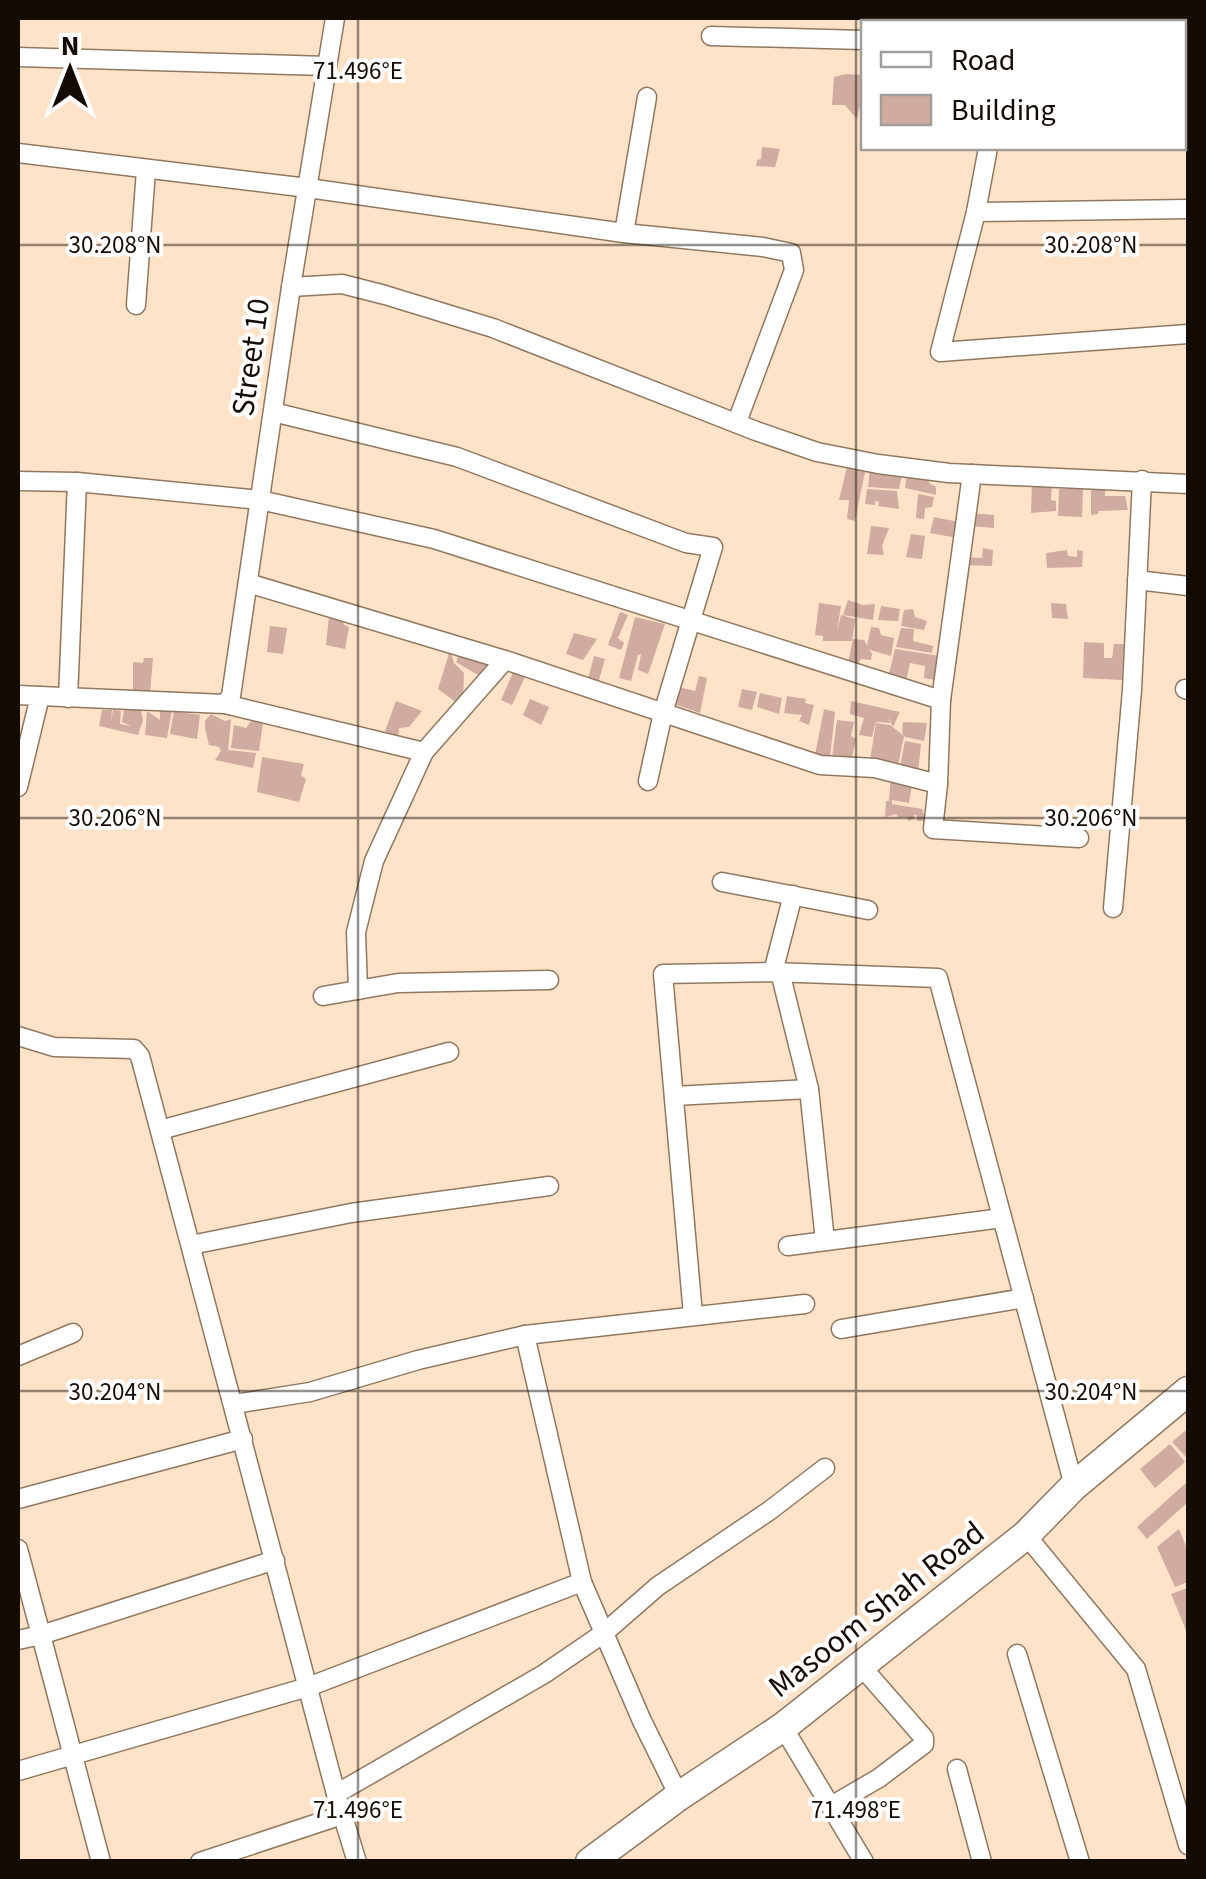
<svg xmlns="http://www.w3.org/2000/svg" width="1206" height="1879" font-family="'Source Sans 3',sans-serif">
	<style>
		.building { fill: #d0aba0 }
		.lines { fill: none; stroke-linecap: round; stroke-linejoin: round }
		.minor-casing { stroke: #907860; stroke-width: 21 }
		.primary-casing { stroke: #907860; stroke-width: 31 }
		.minor { stroke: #fff; stroke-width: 18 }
		.primary { stroke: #fff; stroke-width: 28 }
		.ticks { fill: none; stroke: #140b04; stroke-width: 2.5; stroke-opacity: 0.45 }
		.labels { text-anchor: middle; stroke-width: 8; stroke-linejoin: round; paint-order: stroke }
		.street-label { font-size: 32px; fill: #140b04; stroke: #fff }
		.ticks-label { font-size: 25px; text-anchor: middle; fill: #140b04; stroke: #fff; stroke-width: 8; stroke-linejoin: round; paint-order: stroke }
	</style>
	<rect width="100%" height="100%" fill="#fee3c9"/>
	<!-- building -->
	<g class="building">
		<polygon points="846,74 864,75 864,109 859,108 857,119 845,105 832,105 834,77"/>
		<polygon points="762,147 780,149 775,167 756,166 757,160 761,159"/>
		<polygon points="847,467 865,472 855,521 847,519 849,500 839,500"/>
		<polygon points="870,469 903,470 899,489 868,487"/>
		<polygon points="908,470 929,474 929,483 936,487 936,495 905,488"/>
		<polygon points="1032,484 1052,484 1051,500 1056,501 1056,511 1031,513"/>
		<polygon points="1091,488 1105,488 1105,496 1125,496 1128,510 1098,511 1098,514 1091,515"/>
		<polygon points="867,489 897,491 899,509 878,506 879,502 875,501 875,505 865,504"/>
		<polygon points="1059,489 1083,489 1082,517 1058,516"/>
		<polygon points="918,494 934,497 932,507 925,508 924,519 916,518"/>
		<polygon points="970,513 994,515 994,528 970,526"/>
		<polygon points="934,517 959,522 958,538 930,533"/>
		<polygon points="871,526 889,528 882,546 884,555 867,554"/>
		<polygon points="911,534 925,536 922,559 906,557"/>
		<polygon points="983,548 993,550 992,566 962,565 963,557 982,558"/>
		<polygon points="1067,550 1068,556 1077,557 1077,550 1083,551 1082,567 1047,568 1046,553"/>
		<polygon points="848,600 863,605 875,604 873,620 843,615"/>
		<polygon points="819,603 841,606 837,632 841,615 855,619 852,641 823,641 823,636 815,635"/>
		<polygon points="1051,603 1066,604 1068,619 1052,618"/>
		<polygon points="881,606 900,609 898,621 878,620"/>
		<polygon points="913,609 915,617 927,621 924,630 901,626 904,610"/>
		<polygon points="620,612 628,615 618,638 624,643 621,650 608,645"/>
		<polygon points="329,616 342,618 344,625 349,627 345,649 326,645"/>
		<polygon points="635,617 665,624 648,674 638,670 641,654 638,655 631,681 619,678"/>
		<polygon points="270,626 287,628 283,654 267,652"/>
		<polygon points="871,627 879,628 881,635 894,638 891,656 870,650 867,646"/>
		<polygon points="901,628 914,629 913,641 933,646 932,653 896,647"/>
		<polygon points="574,633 597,639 583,660 566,654"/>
		<polygon points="853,639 864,640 872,654 871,660 861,659 854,670 847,668"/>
		<polygon points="1084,642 1104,643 1104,658 1112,658 1114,644 1124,644 1122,680 1083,678"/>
		<polygon points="895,649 940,656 936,680 924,678 925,666 910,663 906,682 888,678"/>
		<polygon points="450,650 454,663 464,673 463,700 457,703 438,689"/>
		<polygon points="461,651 493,663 478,675 456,662"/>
		<polygon points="594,656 605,659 595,694 585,690"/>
		<polygon points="144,658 153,658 150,694 133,693 133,662 143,663"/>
		<polygon points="514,670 525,677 512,705 501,700"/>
		<polygon points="699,676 707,678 700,713 671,703 674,686 695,691"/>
		<polygon points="742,689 757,692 752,710 738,707"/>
		<polygon points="760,693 782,698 779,714 757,707"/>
		<polygon points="787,696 806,699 805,703 814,705 809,725 799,721 802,715 784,713"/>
		<polygon points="530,699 549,707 541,725 523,715"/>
		<polygon points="396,701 422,711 409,727 399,728 398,740 385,731"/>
		<polygon points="851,701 900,712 893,727 888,717 890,723 876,722 872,737 859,735 864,718 850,714"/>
		<polygon points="824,709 835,712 830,758 815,755"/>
		<polygon points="102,710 112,710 111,721 113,710 121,711 120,724 131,726 122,722 124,710 141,710 143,720 138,735 99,726"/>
		<polygon points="172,710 167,738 145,735 147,711 160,720 160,711"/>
		<polygon points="174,711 200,715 197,739 170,734"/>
		<polygon points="211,714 225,721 231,719 228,750 256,753 253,768 215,760 221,751 219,747 209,745 205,729 205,721"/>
		<polygon points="837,720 854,722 851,736 856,739 851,761 832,758"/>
		<polygon points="251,721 263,723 259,751 231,748 234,725 246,728"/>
		<polygon points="903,722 927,723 924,741 905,737 902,733"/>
		<polygon points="876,723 890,725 904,736 898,766 870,760"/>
		<polygon points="905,741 921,744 918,773 899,772"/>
		<polygon points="262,757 304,764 301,775 306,779 299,802 257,792"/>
		<polygon points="891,774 912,785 909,803 892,800 892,804 922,809 926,821 917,821 917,815 914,815 914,819 908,821 908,817 898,817 896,814 885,817 886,801 892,800 889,800"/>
		<polygon points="1186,1430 1188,1433 1188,1459 1172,1442"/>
		<polygon points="1170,1444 1185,1462 1155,1488 1140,1469"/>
		<polygon points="1188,1481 1188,1502 1147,1539 1137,1527"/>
		<polygon points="1179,1529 1188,1551 1188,1582 1175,1587 1157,1547"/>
		<polygon points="1187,1588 1188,1591 1188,1635 1171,1594"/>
	</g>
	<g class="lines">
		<defs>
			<g id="minor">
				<polyline points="885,18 885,22"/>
				<polyline points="1012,22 1013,18"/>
				<polyline points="711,36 864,40"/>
				<polyline points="18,57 327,66"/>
				<polyline points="988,148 976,212 940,352 1188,334"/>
				<polyline points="18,153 308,188 624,233 763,247 791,253 794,270 737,422"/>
				<polyline points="976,212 1188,209"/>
				<polyline points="624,233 647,97"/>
				<polyline points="291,287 342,284 385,295 493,328 756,431 817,452 878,464 949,473 1188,484"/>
				<polyline points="136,305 146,170"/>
				<polyline points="273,412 457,457 686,543 713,547 663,713 648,781"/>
				<polyline points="18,481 77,482"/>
				<polyline points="1137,580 1188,586"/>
				<polyline points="248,583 505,660"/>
				<polyline points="1185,689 1188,690"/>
				<polyline points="18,695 40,696 18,787"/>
				<polyline points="40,696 225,704 424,752"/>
				<polyline points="68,698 77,482 260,500 434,539 941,700 938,784"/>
				<polyline points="941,700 972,474"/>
				<polyline points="225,704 231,696 291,287 335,18"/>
				<polyline points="722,882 868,910"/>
				<polyline points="1113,908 1132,690 1142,480"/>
				<polyline points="773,972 793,895"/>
				<polyline points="780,972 809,1089 825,1241"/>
				<polyline points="358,990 356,932 374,861 424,752 505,660 820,765 875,768 938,784 933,829 1079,838"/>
				<polyline points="323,996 398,983 549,980"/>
				<polyline points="18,1036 54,1047 134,1049 140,1056 336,1794 357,1862"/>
				<polyline points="674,1096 809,1089"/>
				<polyline points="160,1130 449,1052"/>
				<polyline points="191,1245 351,1213 549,1186"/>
				<polyline points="788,1246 1002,1218"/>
				<polyline points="693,1315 663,974 773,972 938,978 1074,1486"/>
				<polyline points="841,1329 1024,1298"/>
				<polyline points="18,1356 73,1333"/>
				<polyline points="234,1404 310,1392 418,1360 525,1335"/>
				<polyline points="18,1499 243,1439"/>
				<polyline points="1026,1535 1136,1669 1188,1845"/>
				<polyline points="18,1549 41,1635 275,1560"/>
				<polyline points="582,1582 525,1335 805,1304"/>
				<polyline points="18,1640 41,1635 101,1862"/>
				<polyline points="1017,1654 1080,1862"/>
				<polyline points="783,1727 864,1862"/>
				<polyline points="957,1769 982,1862"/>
				<polyline points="18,1771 308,1687 582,1582 642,1721 679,1796"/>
				<polyline points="336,1794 544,1674 604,1633 658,1586 769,1511 825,1468"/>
				<polyline points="831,1806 879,1778 924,1744 924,1738 861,1666"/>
				<polyline points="200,1862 342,1815"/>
			</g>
			<polyline id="primary" points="590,1862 679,1796 783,1727 1026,1535 1074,1486 1188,1391"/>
		</defs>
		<!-- minor casing -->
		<use href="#minor" class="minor-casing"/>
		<!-- primary casing -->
		<use href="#primary" class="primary-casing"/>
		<!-- minor -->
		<use href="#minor" class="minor"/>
		<!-- primary -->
		<use href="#primary" class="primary"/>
	</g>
	<!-- ticks -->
	<path class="ticks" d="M358 18V1862M856 18V1862M18 245H1188M18 818H1188M18 1391H1188"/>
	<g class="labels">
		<!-- street labels -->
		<g class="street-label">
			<text transform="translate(250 357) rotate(-82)" y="11">Street 10</text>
			<text transform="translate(876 1609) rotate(-38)" y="11">Masoom Shah Road</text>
		</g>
	</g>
	<g class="ticks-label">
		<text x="358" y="79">71.496°E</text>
		<text x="115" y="253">30.208°N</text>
		<text x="1091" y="253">30.208°N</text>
		<text x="115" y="826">30.206°N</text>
		<text x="1091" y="826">30.206°N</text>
		<text x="115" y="1400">30.204°N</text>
		<text x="1091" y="1400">30.204°N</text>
		<text x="358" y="1818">71.496°E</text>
		<text x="856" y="1818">71.498°E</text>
	</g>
	<!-- border -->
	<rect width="1206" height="1879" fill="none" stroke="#140b04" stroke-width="40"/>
	<!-- legend -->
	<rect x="861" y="20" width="325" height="130" fill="#ffffff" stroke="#a19d9b" stroke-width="2.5"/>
	<rect x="881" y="52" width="50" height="15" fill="#ffffff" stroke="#a19d9b" stroke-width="2.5"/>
	<text x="951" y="70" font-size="30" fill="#140b04">Road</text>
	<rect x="881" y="95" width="50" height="30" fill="#d0aba0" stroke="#a19d9b" stroke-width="2.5"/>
	<text x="951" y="120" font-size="30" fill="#140b04">Building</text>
	<!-- north arrow -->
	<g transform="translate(70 70)" stroke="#ffffff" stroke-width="8" paint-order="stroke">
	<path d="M0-8L18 38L0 25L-18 38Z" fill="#140b04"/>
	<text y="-15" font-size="28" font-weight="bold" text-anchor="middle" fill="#140b04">N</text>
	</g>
</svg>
